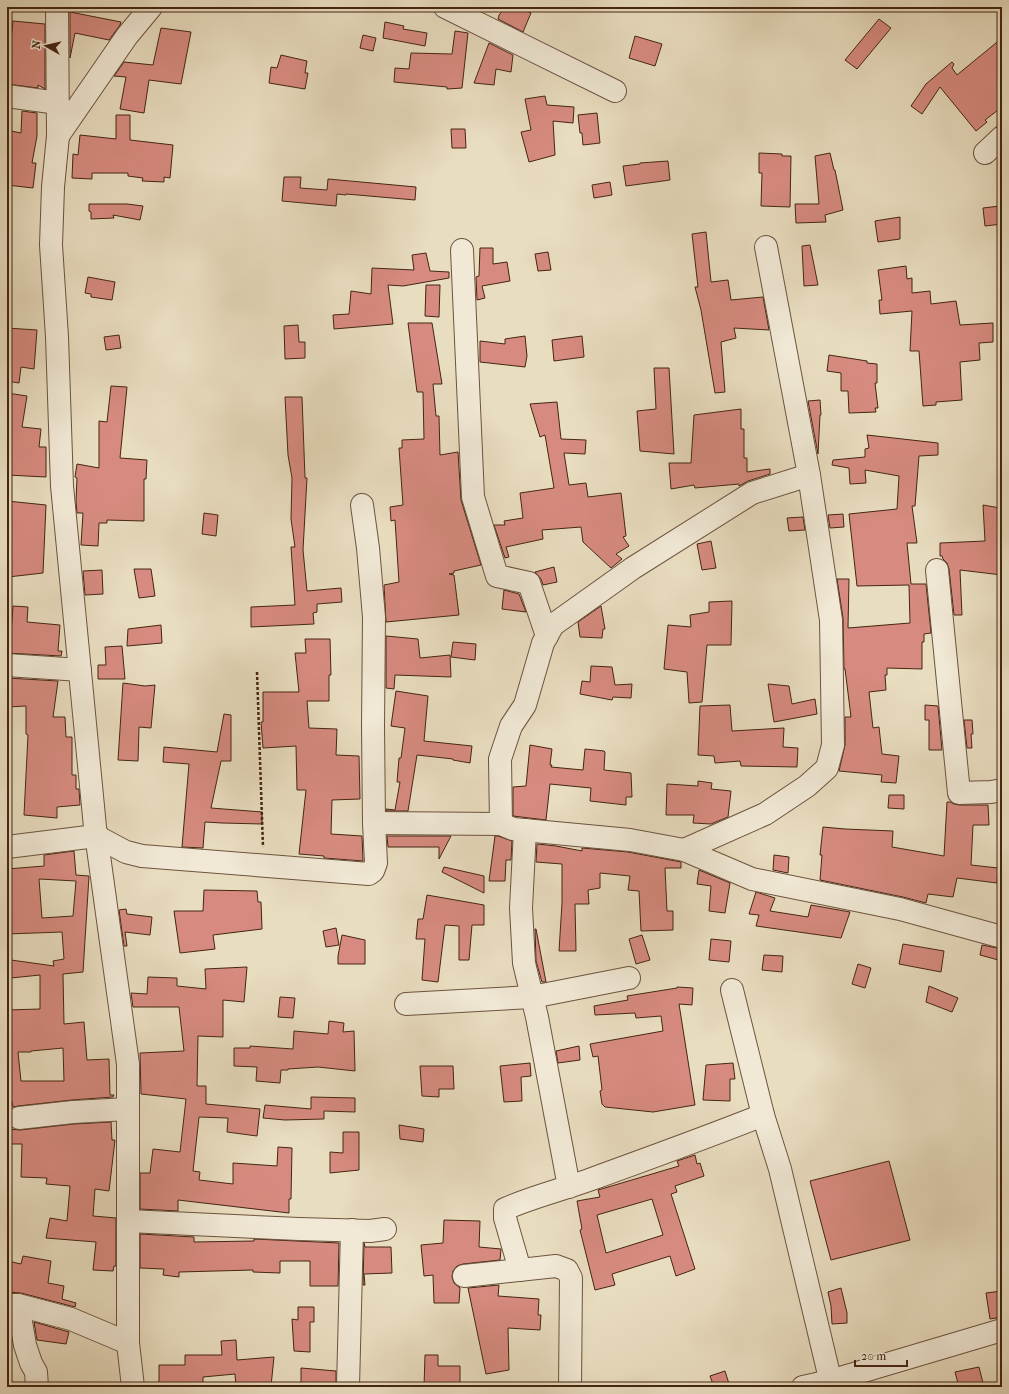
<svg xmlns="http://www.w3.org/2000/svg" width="1009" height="1394" font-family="'IM FELL French Canon',serif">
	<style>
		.building { fill: #d78b80; stroke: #442512; fill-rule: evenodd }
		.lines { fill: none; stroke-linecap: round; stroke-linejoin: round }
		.minor-casing { stroke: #6d533e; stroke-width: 24 }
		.path { stroke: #442512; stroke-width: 2.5; stroke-dasharray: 3 2; stroke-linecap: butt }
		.minor { stroke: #f1e9d6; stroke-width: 22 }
	</style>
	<rect width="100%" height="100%" fill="#e9ddc0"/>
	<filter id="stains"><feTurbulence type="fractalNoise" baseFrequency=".005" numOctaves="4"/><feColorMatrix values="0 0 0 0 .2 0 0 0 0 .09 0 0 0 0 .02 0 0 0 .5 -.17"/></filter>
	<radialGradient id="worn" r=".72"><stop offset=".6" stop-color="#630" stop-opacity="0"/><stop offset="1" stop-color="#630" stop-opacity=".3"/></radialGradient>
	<!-- building -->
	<g class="building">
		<polygon points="506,7 516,7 531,13 523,32 498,19 499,15"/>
		<polygon points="70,12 121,22 120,25 109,40 75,33 70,58"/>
		<polygon points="879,19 891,28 857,69 845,60"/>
		<polygon points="13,21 45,24 45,89 38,85 38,88 7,84 7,48 10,48"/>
		<polygon points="385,22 404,26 403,29 427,33 425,46 383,38"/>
		<polygon points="161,28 191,32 181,84 149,80 144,113 120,109 126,77 114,76 124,62 153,65"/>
		<polygon points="455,31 468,33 462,88 447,89 447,87 394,82 395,68 409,69 411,53 452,54"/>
		<polygon points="363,35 376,38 373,51 360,48"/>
		<polygon points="635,36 662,44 655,66 629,58"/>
		<polygon points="1002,38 1002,107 985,120 987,122 976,131 940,87 922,114 911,106 926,84 952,62 954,64 952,68 957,75"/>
		<polygon points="489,43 513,55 511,72 496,69 494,85 474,83"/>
		<polygon points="281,55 307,61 305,73 308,73 305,89 269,83 271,67 277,68"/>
		<polygon points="545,96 547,105 574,107 573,123 553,121 555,155 529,162 521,132 531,130 525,99"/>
		<polygon points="22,111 37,113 37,136 32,163 36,163 33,188 7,185 7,144 9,145 11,131 21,133"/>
		<polygon points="597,113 600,143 583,145 582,133 580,133 578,115"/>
		<polygon points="116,115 130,115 130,140 173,145 170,178 164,177 164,182 142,181 143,178 128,176 128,173 92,173 92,179 72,178 73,154 78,155 80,135 116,139"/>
		<polygon points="451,129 465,129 466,148 452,148"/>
		<polygon points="759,153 782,154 782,156 791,156 790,207 761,206 762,173 759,173"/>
		<polygon points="830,153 834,170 835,170 843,210 825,215 826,222 796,223 795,204 819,204 815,156"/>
		<polygon points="668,161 670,180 626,186 623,166 640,164 640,163"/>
		<polygon points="284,177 301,177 300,188 327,190 328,179 416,187 415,200 346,194 346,195 337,194 336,206 282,201"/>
		<polygon points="610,182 612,195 594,198 592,185"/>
		<polygon points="89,204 127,204 143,206 140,220 113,215 114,218 91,219 91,212 89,211"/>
		<polygon points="1000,206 1002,224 985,226 983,208"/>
		<polygon points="900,217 900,239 878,242 875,221"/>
		<polygon points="706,232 711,282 728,280 731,300 763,297 769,330 734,328 736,338 721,342 725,392 715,393 701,310 695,287 698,287 692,234"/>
		<polygon points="810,245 818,285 804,286 802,246"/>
		<polygon points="480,248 493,248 493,264 507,262 510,281 482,286 485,298 477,300 476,277 479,276"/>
		<polygon points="548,252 551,270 538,271 535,254"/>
		<polygon points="426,253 430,271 449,272 449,278 403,286 388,285 393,324 334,329 333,315 349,314 351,291 371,294 372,268 414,270 412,255"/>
		<polygon points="906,266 907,279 912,278 912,293 930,291 931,304 956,301 960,325 993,323 993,342 979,343 980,360 960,362 962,400 936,402 936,405 923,406 919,351 910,351 912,311 880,314 879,300 882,300 878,270"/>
		<polygon points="88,277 115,282 112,300 91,297 91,294 85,293"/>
		<polygon points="426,285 440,285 439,317 425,316"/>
		<polygon points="408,323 432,323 442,384 433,384 436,416 439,416 440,455 458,452 461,500 481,565 454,571 454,573 449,574 454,575 459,615 386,622 384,585 399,582 395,520 391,521 390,507 403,505 399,448 402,448 402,440 424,439 423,392 417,392"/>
		<polygon points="298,325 299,342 305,342 305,358 285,359 284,326"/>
		<polygon points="7,328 37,330 34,369 21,367 19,383 7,381"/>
		<polygon points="119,335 121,348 106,350 104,337"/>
		<polygon points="525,336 527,356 525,367 480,362 480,341 505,344 505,339"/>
		<polygon points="582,336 584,357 554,361 552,340"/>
		<polygon points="829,355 867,361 867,363 877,364 877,383 875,383 878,408 875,408 876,412 849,413 848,391 841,391 841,373 827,371"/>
		<polygon points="654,368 669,368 674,454 640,451 637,411 656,409"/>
		<polygon points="111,386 127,387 120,458 147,460 146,479 144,479 144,521 107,520 107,523 99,523 98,546 81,545 83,513 77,513 76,501 77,478 75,477 77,464 99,468 99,421 107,422"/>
		<polygon points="7,393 27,396 22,427 41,429 39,447 46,447 46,477 7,475"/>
		<polygon points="285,397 302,397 305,478 307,478 303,550 307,591 341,588 342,602 317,604 317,612 313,613 314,624 251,627 251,607 295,605 291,547 295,547 291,519 292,478 288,455"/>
		<polygon points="820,400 821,415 820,415 818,454 808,401"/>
		<polygon points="557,402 561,439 586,440 585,454 564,453 569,485 586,483 588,497 621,493 626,536 623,537 629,546 616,554 622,559 611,568 583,542 581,527 542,530 543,539 506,547 509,557 505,558 494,525 505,525 504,521 523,518 520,493 554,488 545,435 540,437 530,404"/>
		<polygon points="741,409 741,429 744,429 744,458 747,458 747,472 770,469 770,474 748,481 739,486 739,484 695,488 694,485 671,489 669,463 691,463 694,415"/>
		<polygon points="867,435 938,443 938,455 919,456 915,506 912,506 917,543 907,543 911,584 926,584 931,633 924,634 924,642 922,642 922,669 887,668 887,675 885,675 886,690 869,692 873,728 879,727 882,754 899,756 896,783 881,782 882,775 839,771 845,745 845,717 851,717 845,669 844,669 843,618 837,579 849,579 848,628 910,623 909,585 857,586 849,514 897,509 899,476 865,470 866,483 850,484 849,468 832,465 833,460 865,457 865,449 869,448"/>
		<polygon points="7,501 46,505 43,573 8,577 9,563 7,563"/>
		<polygon points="983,505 1000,508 1000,539 1002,539 1002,575 960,570 962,615 954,615 949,569 947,563 943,559 942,556 940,556 940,543 985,541"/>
		<polygon points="204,513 218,515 216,536 202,534"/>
		<polygon points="843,514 844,527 830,528 828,515"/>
		<polygon points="803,517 805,530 789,531 787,518"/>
		<polygon points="711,541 716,568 702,570 697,544"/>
		<polygon points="554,567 557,582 543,585 541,579 535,572"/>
		<polygon points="134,569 151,569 155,596 139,598"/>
		<polygon points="102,570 103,594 85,595 83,571"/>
		<polygon points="504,590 519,594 526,612 502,609"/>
		<polygon points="732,601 731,645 707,645 702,702 689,703 687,672 664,669 668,625 691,627 690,615 709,612 709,602"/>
		<polygon points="13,606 28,607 27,622 60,625 58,651 62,651 61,656 7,653 7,632 11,633"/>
		<polygon points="601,606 605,629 603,629 602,638 580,637 578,622"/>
		<polygon points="161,625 162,643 127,646 128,629"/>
		<polygon points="386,636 418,639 420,658 450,655 451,677 395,675 394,689 386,688"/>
		<polygon points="305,639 330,639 331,675 329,675 329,701 307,701 309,728 337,729 336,755 359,756 360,799 332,800 331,834 362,836 363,861 324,858 324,856 299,854 306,790 297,790 296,746 263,748 261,722 263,722 263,692 299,692 295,653 306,653"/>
		<polygon points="453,642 476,644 475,660 451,657"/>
		<polygon points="122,646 125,679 98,679 98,665 106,665 105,647"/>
		<polygon points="591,666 612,667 615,685 632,684 631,698 613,697 612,700 580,694 582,681 590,682"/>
		<polygon points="7,678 58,681 53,717 65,717 66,737 72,737 72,775 76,775 76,789 79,789 80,805 57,807 57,818 24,815 28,735 26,734 26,706 7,707"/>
		<polygon points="123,683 145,686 155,685 151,728 139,727 138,761 118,760"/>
		<polygon points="768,684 789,686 792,704 815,699 817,714 774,722"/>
		<polygon points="396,691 428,696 424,741 472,746 470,763 453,760 453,759 417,755 408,811 386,811 386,809 395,810 400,782 397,782 399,758 401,758 405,728 391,726"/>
		<polygon points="730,705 732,731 784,728 783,747 798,748 797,767 741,766 740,761 715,763 714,756 698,755 700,706"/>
		<polygon points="925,705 938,706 942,750 929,750 929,720 925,720"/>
		<polygon points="224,714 231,715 231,761 221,761 211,808 262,812 262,824 222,823 205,822 203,848 182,847 189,764 163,762 164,747 217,752"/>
		<polygon points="964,720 972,720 973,734 971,734 972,748 967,748"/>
		<polygon points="530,745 552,749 550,765 552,765 551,767 583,770 585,749 604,751 605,752 604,770 631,773 632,797 626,797 626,805 590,801 591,788 550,784 546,820 513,816 513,787 526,786"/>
		<polygon points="698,781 712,783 711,789 731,791 728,817 711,824 693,823 694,815 666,815 667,784 698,786"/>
		<polygon points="889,795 904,795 904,809 888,808"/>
		<polygon points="947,802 950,802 954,804 959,805 988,805 989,825 973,825 971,865 998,868 997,883 957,878 953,897 928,894 926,903 903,897 820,880 822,855 820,855 823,827 845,829 893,831 892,847 944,856"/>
		<polygon points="387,836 451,836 439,859 439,847 388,847"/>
		<polygon points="495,836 498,836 512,841 511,860 506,860 505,881 489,881"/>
		<polygon points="537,844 556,846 582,851 582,848 628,852 681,862 681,868 665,868 667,911 673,911 673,930 641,931 639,891 628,890 630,876 600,873 600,888 588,890 589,904 575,904 576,951 559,951 562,903 562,864 536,862"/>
		<path d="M74 851 76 875 89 876 83 972 63 974 64 1024 84 1022 87 1060 109 1059 110 1095H114L113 1097 72 1100 18 1106 13 1107 7 1080V1010L40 1009V975L11 978V960L54 966 53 961 64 959 62 932 7 934V869L44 866V855ZM39 879 76 881 73 916 42 918ZM63 1048 64 1081H21L18 1052H31V1051Z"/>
		<polygon points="774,855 789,857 788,873 773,870"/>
		<polygon points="444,867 484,876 484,893 442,872"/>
		<polygon points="699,870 730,883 725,913 709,911 711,886 697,884"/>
		<polygon points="204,890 257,891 258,902 261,902 262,929 213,935 215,949 180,953 174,911 203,911"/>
		<polygon points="756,892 775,898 770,911 808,917 811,905 850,912 841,938 756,926 759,915 749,914"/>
		<polygon points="427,895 484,905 484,925 472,925 469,960 459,960 459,926 445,925 438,982 422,980 425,939 416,939 418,919 423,919"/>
		<polygon points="126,909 127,914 152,917 150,935 125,932 127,946 124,946 119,910"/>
		<polygon points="336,928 339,945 326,947 323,931"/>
		<polygon points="535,929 536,929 546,982 542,982 536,961"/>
		<polygon points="342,935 365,940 365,964 338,964 338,956"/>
		<polygon points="642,935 650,960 636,964 629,939"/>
		<polygon points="711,939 731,941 729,962 709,960"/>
		<polygon points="903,944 944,951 941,972 899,964"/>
		<polygon points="982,945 1002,949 1002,961 980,955"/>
		<polygon points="764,955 783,956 782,972 762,970"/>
		<polygon points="858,964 871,968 865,988 852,984"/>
		<polygon points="247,967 244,1002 223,1000 223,1037 198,1036 197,1086 206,1086 206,1104 260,1109 257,1136 227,1132 228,1118 199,1117 193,1171 200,1172 199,1180 233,1184 233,1163 277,1166 278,1147 292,1148 291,1199 289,1199 289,1213 178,1200 178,1211 140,1209 140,1173 150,1173 153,1149 180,1152 186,1099 141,1094 140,1053 184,1051 179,1007 133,1007 131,993 147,994 148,977 177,978 177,986 206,989 205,969"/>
		<polygon points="929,986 958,998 952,1012 926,1002"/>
		<polygon points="677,987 693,988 692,1005 679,1004 695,1105 653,1112 605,1107 602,1104 600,1091 602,1090 598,1056 593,1057 590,1044 663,1031 661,1016 636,1018 635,1013 595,1015 594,1006 628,1000 627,996 677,988"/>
		<polygon points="280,997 295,998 293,1018 278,1017"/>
		<polygon points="329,1021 344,1023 343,1032 354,1031 355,1071 318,1067 288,1069 288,1070 281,1070 280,1083 256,1081 257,1067 234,1066 234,1048 250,1048 250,1046 293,1049 294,1031 328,1034"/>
		<polygon points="579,1046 580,1060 558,1063 556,1051"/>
		<polygon points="530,1063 531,1076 521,1077 522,1101 504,1102 500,1066"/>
		<polygon points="733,1063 735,1079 730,1079 730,1101 703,1100 706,1065"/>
		<polygon points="420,1066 453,1066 454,1089 439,1089 439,1097 422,1096"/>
		<polygon points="311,1097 355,1098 355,1112 324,1111 324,1119 285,1120 263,1118 265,1105 311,1109"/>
		<polygon points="111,1122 112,1140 115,1140 109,1191 95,1189 93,1216 116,1218 116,1266 114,1266 113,1271 93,1270 96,1242 46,1238 50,1218 67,1221 70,1186 46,1184 47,1178 21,1177 22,1144 7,1144 7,1129 20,1130 74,1124"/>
		<polygon points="399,1125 424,1129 423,1142 400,1139"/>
		<polygon points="343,1132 359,1132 359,1170 330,1173 330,1152 343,1153"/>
		<path d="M695 1155 697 1164 700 1163 704 1176 675 1186 677 1192 671 1194 695 1269 676 1276 670 1256 612 1274 615 1285 595 1290 580 1230 582 1229 577 1201 600 1197 598 1190 679 1166 677 1161ZM652 1199 663 1235 606 1253 597 1215Z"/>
		<polygon points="889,1161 910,1240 831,1260 810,1181"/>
		<polygon points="444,1220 480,1221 479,1247 501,1249 500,1260 463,1264 457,1266 453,1271 452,1277 454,1283 460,1288 459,1303 434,1303 433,1275 424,1276 421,1245 443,1243"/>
		<polygon points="140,1234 194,1237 194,1242 254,1241 254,1239 339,1243 338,1286 310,1286 310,1261 280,1261 280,1273 253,1272 253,1270 179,1272 179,1277 163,1275 164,1269 140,1268"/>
		<polygon points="364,1243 365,1247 391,1247 392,1273 364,1274 365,1285 363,1285"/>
		<polygon points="23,1256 51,1261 48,1283 64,1286 62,1299 76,1303 75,1307 21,1293 7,1292 7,1269 8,1261 21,1264"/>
		<polygon points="499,1285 498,1296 539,1299 538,1315 541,1315 540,1330 508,1328 509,1370 486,1374 468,1288"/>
		<polygon points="841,1288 847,1313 847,1323 832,1324 831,1306 828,1292"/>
		<polygon points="1002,1291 1002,1317 990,1319 986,1293"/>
		<polygon points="298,1307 314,1307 314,1322 310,1322 310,1352 294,1351 292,1319 298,1320"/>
		<polygon points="34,1322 69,1332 66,1344 37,1340"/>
		<polygon points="236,1340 237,1360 274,1357 271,1386 250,1383 250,1387 236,1387 235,1374 203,1377 203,1387 159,1387 159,1365 185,1365 185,1355 222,1355 221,1341"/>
		<polygon points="425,1355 438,1355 438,1366 460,1366 460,1387 424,1387"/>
		<polygon points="979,1367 984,1387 959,1387 955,1372"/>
		<polygon points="301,1368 336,1371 336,1387 301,1387"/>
		<polygon points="725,1371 730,1387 714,1387 710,1376"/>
	</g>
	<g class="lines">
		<defs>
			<g id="minor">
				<polyline points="57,7 58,136 53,187 51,245 57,337 62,486 95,827 128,1064 128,1343 133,1387"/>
				<polyline points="445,7 615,91"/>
				<polyline points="7,96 58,103"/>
				<polyline points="58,136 127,36 151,7"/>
				<polyline points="985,153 1002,137"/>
				<polyline points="462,250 473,497 497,576 529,583 547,636"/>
				<polyline points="937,570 959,793 991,792 1002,790"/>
				<polyline points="7,665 80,670"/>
				<polyline points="374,823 501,824 513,829 630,840 684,850 752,879 900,909 1002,937"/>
				<polyline points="501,824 500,759 511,726 525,705 543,643 553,625 633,568 752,493 809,475"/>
				<polyline points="525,830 521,908 524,963 537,1017 569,1187"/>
				<polyline points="7,847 96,836 126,852 142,856 369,874 373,871 376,863 374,823 373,726 374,617 368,548 362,505"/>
				<polyline points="684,850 765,814 807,786 827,768 833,745 831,620 809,475 766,247"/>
				<polyline points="732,990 763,1115 780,1169 832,1387"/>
				<polyline points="406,1004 532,997 629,978"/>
				<polyline points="19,1118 73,1112 128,1109"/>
				<polyline points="128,1221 299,1229 370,1231 385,1229"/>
				<path d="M520 1270 505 1218V1209C532 1197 561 1190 589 1180 647 1159 705 1138 763 1115"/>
				<polyline points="464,1276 556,1266 567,1270 571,1278 570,1387"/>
				<polyline points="7,1305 18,1305 71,1319 128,1343"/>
				<polyline points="18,1305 25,1345 31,1363 36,1372 37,1387"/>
				<polyline points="348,1387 352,1230"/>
				<polyline points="803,1387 830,1381 1002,1330"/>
			</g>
		</defs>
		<!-- minor casing -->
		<use href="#minor" class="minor-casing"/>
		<!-- path -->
		<polyline class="path" points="257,672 263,847"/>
		<!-- minor -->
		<use href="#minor" class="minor"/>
	</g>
	<!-- margin -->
	<rect width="1009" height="1394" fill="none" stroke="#e9ddc0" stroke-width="24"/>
	<rect x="8" y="8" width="993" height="1378" fill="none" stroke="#442512" stroke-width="2"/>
	<rect x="12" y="12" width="985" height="1370" fill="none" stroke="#442512"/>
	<!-- north arrow -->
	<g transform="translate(46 46) rotate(278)" stroke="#f1e9d6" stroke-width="3" paint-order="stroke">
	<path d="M0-3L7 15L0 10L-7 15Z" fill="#442512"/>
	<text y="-6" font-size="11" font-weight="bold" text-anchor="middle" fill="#442512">N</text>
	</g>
	<!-- scale -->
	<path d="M855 1360v6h52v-6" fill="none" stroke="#442512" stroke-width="2"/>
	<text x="861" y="1360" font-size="12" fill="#442512" stroke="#f1e9d6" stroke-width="3" paint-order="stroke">20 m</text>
	<rect width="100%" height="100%" filter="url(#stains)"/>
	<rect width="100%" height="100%" fill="url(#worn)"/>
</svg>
